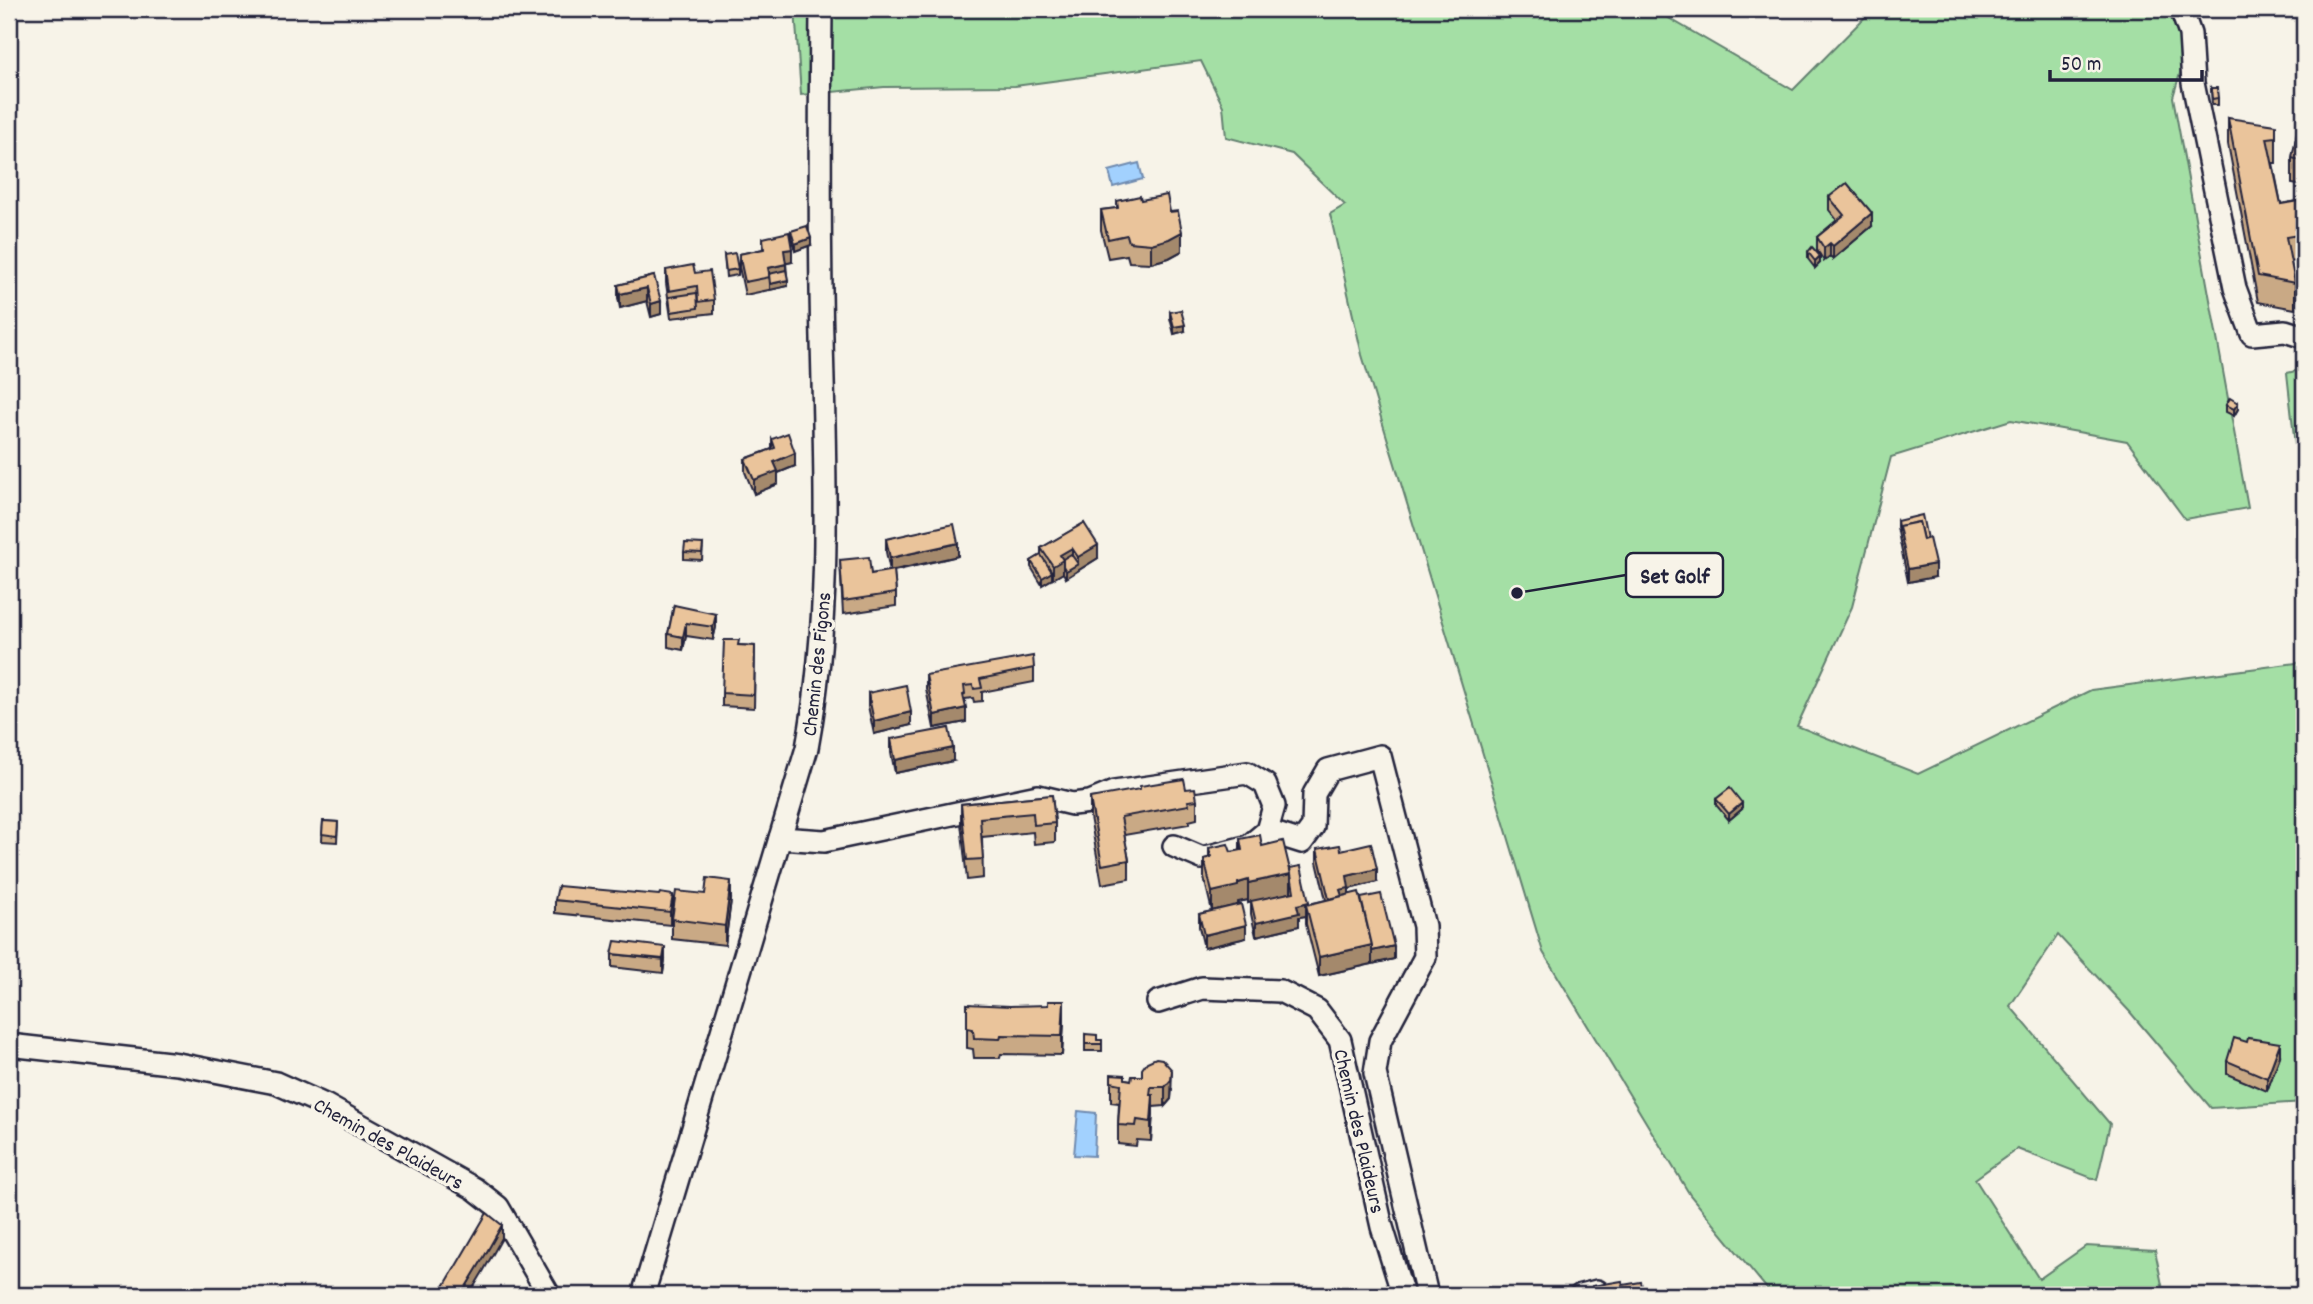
<svg xmlns="http://www.w3.org/2000/svg" width="2313" height="1304" font-family="Dekko,sans-serif">
	<style>
		.green { fill: #a4dfa5; stroke: #638070; stroke-width: 2 }
		.water { fill: #a2d1fe; stroke: #6f8bb0; stroke-width: 2 }
		.lines { fill: none; stroke-linecap: round; stroke-linejoin: round }
		.minor-casing { stroke: #22223b; stroke-width: 26 }
		.minor { stroke: #f7f3e8; stroke-width: 21 }
		.wall { fill: #c9a985; stroke: #22223b; stroke-width: 2 }
		.shaded-wall { fill: #a4896c; stroke: #22223b; stroke-width: 2 }
		.building { fill: #eac49b; stroke: #22223b; stroke-width: 2 }
		.labels { text-anchor: middle; stroke-width: 7; stroke-linejoin: round; paint-order: stroke }
		.street-label { font-size: 21px; fill: #22223b; stroke: #f7f3e8 }
		.leader { fill: none; stroke: #22223b; stroke-width: 2.5 }
		.callout-dot { fill: #22223b; stroke: #f7f3e8; stroke-width: 2.5 }
		.callout { fill: #f7f3e8; stroke: #22223b; stroke-width: 2.5 }
		.callout-label { font-size: 23px; text-anchor: middle; font-weight: bold; fill: #22223b }
	</style>
	<rect width="100%" height="100%" fill="#f7f3e8"/>
	<filter id="ink" filterUnits="userSpaceOnUse"><feTurbulence type="fractalNoise" baseFrequency=".0143" numOctaves="2"/><feDisplacementMap in="SourceGraphic" scale="14" xChannelSelector="R" yChannelSelector="G"/><feConvolveMatrix kernelMatrix="1 2 1 2 8 2 1 2 1" color-interpolation-filters="sRGB"/></filter>
	<g filter="url(#ink)">
		<!-- green -->
		<g class="green">
			<polygon points="795,9 1653,9 1793,90 1873,9 2199,9 2173,97 2248,508 2185,519 2127,441 2011,420 1891,457 1852,607 1797,726 1918,774 2091,690 2304,662 2304,1102 2211,1108 2130,1012 2058,935 2010,1006 2110,1124 2097,1180 2017,1149 1975,1179 2039,1279 2086,1246 2155,1250 2164,1295 1772,1295 1690,1195 1543,952 1362,355 1330,214 1345,205 1292,154 1226,137 1223,106 1201,61 1015,86 884,87 801,95"/>
			<polygon points="2304,369 2304,497 2297,464 2287,373"/>
		</g>
		<!-- water -->
		<g class="water">
			<polygon points="1139,163 1143,179 1113,187 1109,171"/>
			<polygon points="1078,1111 1096,1113 1094,1156 1074,1155"/>
		</g>
		<g class="lines">
			<defs>
				<g id="minor">
					<polyline points="2181,9 2190,34 2193,83 2235,288 2252,334 2285,331 2304,337"/>
					<polyline points="1267,831 1302,842 1313,827 1314,794 1328,770 1380,756 1424,926 1425,957 1380,1041 1375,1073 1427,1295"/>
					<polyline points="780,838 824,841 1038,796 1072,804 1090,802 1114,792 1247,773 1265,784 1274,806 1267,831 1249,846 1202,858 1174,846"/>
					<polyline points="1158,1002 1202,988 1280,991 1317,1010 1340,1040 1382,1227 1403,1295"/>
					<polyline points="9,1045 178,1064 276,1083 325,1105 475,1189 498,1207 549,1295"/>
					<path d="M643 1295 807 748C832 612 825 476 822 339 819 229 820 119 821 9"/>
					<polyline points="1581,1295 1597,1291"/>
				</g>
			</defs>
			<!-- minor casing -->
			<use href="#minor" class="minor-casing"/>
			<!-- minor -->
			<use href="#minor" class="minor"/>
		</g>
		<!-- wall -->
		<g class="wall">
			<polygon points="2211,88 2218,98 2218,105 2212,105"/>
			<polygon points="2304,98 2304,186 2292,184 2292,158"/>
			<polygon points="2228,118 2276,137 2276,163 2273,163 2281,204 2304,200 2304,259 2291,262 2295,283 2295,309 2258,302 2228,144"/>
			<polygon points="1829,197 1872,226 1833,259 1830,256 1824,261 1817,250 1817,237 1837,220 1829,210"/>
			<polygon points="1141,200 1170,212 1182,251 1169,258 1151,263 1129,262 1127,255 1108,258 1101,230 1101,210 1117,208 1117,201"/>
			<polygon points="791,231 811,245 795,251 791,237"/>
			<polygon points="763,238 792,262 786,263 788,286 745,295 739,267 739,254 763,249"/>
			<polygon points="1808,252 1820,263 1815,268 1808,259"/>
			<polygon points="724,255 738,269 738,275 726,277"/>
			<polygon points="666,270 695,273 714,300 714,313 671,318 666,283"/>
			<polygon points="654,276 661,314 651,317 647,301 620,308 618,298 618,285"/>
			<polygon points="1170,312 1185,331 1174,334 1170,318"/>
			<polygon points="2226,405 2238,409 2234,416 2226,412"/>
			<polygon points="772,439 795,466 778,473 778,484 754,494 745,472 745,459 772,449"/>
			<polygon points="1897,521 1935,577 1908,582 1897,527"/>
			<polygon points="1084,523 1098,558 1066,578 1063,573 1042,585 1031,567 1031,561 1041,555 1041,548"/>
			<polygon points="886,539 958,556 894,571 896,593 896,606 843,614 840,560 871,574 890,571 886,552"/>
			<polygon points="703,544 702,560 684,559 684,552"/>
			<polygon points="674,605 716,627 713,640 686,636 683,650 668,647 668,634"/>
			<polygon points="738,645 755,646 754,708 722,706 722,693"/>
			<polygon points="1034,668 1034,682 982,692 982,701 974,702 973,698 965,699 966,722 934,728 926,689 926,675"/>
			<polygon points="868,693 911,725 874,734 868,706"/>
			<polygon points="891,739 953,761 895,773 891,753"/>
			<polygon points="1186,789 1197,800 1197,819 1189,821 1189,824 1124,835 1129,860 1129,879 1102,884 1090,817 1090,798"/>
			<polygon points="1052,795 1055,823 1055,842 1034,844 1033,832 982,837 983,878 967,880 961,823 961,804"/>
			<polygon points="1716,799 1742,809 1729,820 1716,805"/>
			<polygon points="323,821 338,822 337,842 322,841"/>
			<polygon points="1240,839 1262,846 1290,868 1309,904 1326,900 1317,862 1317,849 1341,850 1377,882 1349,889 1349,894 1361,898 1394,959 1319,976 1306,924 1306,916 1299,917 1299,926 1256,936 1251,914 1251,902 1248,903 1248,900 1238,902 1246,938 1204,948 1199,927 1199,914 1212,911 1204,878 1204,859 1209,858 1209,848 1231,852 1240,851"/>
			<polygon points="555,900 673,908 670,925 555,913"/>
			<polygon points="731,900 725,945 672,939 672,919"/>
			<polygon points="612,954 665,960 663,973 612,967"/>
			<polygon points="967,1004 1064,1021 1062,1055 1001,1054 1000,1058 974,1058 973,1049 967,1048"/>
			<polygon points="1085,1034 1097,1040 1102,1040 1102,1051 1085,1051"/>
			<polygon points="2280,1056 2267,1091 2227,1074 2227,1061"/>
			<polygon points="1142,1076 1172,1089 1171,1099 1165,1106 1153,1107 1151,1141 1137,1140 1136,1146 1118,1144 1118,1125 1119,1103 1111,1102 1111,1082 1125,1079 1131,1080"/>
		</g>
		<!-- shaded-wall -->
		<g class="shaded-wall">
			<polygon points="1872,213 1872,226 1833,259 1833,246"/>
			<polygon points="1182,232 1182,251 1169,258 1151,263 1151,244"/>
			<polygon points="811,238 811,245 795,251 795,244"/>
			<polygon points="1830,243 1830,256 1824,261 1824,248"/>
			<polygon points="792,249 792,262 784,264 784,250"/>
			<polygon points="1820,256 1820,263 1815,268 1815,261"/>
			<polygon points="786,264 786,277 770,280 768,268"/>
			<polygon points="788,280 788,286 770,290 770,284"/>
			<polygon points="647,288 647,301 620,308 620,294"/>
			<polygon points="661,301 661,314 651,317 651,304"/>
			<polygon points="1185,325 1185,331 1174,334 1174,327"/>
			<polygon points="2238,403 2238,409 2234,416 2234,409"/>
			<polygon points="795,453 795,466 778,473 778,484 754,494 754,480 774,462"/>
			<polygon points="958,543 958,556 890,571 890,558"/>
			<polygon points="1098,545 1098,558 1066,578 1066,571 1078,564 1078,557"/>
			<polygon points="1072,548 1072,561 1063,566 1063,573 1053,579 1053,566 1060,555"/>
			<polygon points="1935,564 1935,577 1908,582 1908,569"/>
			<polygon points="1052,572 1052,579 1042,585 1042,578"/>
			<polygon points="716,614 716,627 713,640 713,627"/>
			<polygon points="686,623 686,636 683,650 683,637"/>
			<polygon points="966,708 966,722 934,728 934,715"/>
			<polygon points="911,712 911,725 874,734 874,721"/>
			<polygon points="953,748 953,761 895,773 895,760"/>
			<polygon points="1742,803 1742,809 1729,820 1729,814"/>
			<polygon points="1377,869 1377,882 1349,889 1349,901 1343,903 1340,890 1347,876"/>
			<polygon points="1291,874 1291,893 1248,903 1248,883"/>
			<polygon points="1248,880 1248,900 1238,902 1238,905 1212,911 1212,892"/>
			<polygon points="731,881 731,900 725,945 725,926"/>
			<polygon points="673,895 673,908 670,925 670,912"/>
			<polygon points="1309,902 1309,915 1306,905 1306,916 1299,917 1299,926 1256,936 1256,923 1297,905"/>
			<polygon points="1246,925 1246,938 1204,948 1204,935"/>
			<polygon points="1372,945 1372,964 1319,976 1319,957"/>
			<polygon points="1394,946 1394,959 1372,964 1372,951"/>
			<polygon points="665,947 665,960 663,973 663,959"/>
			<polygon points="1064,1001 1064,1021 1062,1055 1062,1036"/>
			<polygon points="2280,1043 2280,1056 2267,1091 2267,1078"/>
			<polygon points="1172,1070 1171,1099 1165,1106 1165,1087"/>
			<polygon points="1153,1095 1153,1115 1151,1141 1151,1122"/>
			<polygon points="502,1225 502,1238 484,1270 469,1295 461,1295"/>
		</g>
		<!-- building -->
		<g class="building">
			<polygon points="2211,88 2217,88 2218,98 2212,99"/>
			<polygon points="2304,98 2304,161 2292,158"/>
			<polygon points="2228,118 2276,125 2276,137 2267,138 2281,204 2304,200 2304,234 2286,237 2295,283 2258,276"/>
			<polygon points="1847,183 1872,213 1833,246 1830,243 1824,248 1817,237 1844,215 1829,197"/>
			<polygon points="1167,195 1170,212 1178,211 1182,232 1169,239 1151,244 1129,242 1127,235 1108,239 1101,210 1118,208 1117,201 1140,196 1141,200"/>
			<polygon points="807,226 811,238 795,244 791,231"/>
			<polygon points="789,232 792,249 784,250 786,264 768,268 770,277 745,282 739,254 764,249 763,238"/>
			<polygon points="1812,247 1820,256 1815,261 1808,252"/>
			<polygon points="735,253 738,269 726,271 724,255"/>
			<polygon points="693,265 695,273 710,271 714,300 698,302 697,286 669,291 666,270"/>
			<polygon points="786,270 788,280 770,284 769,274"/>
			<polygon points="654,276 661,301 651,304 647,288 620,294 618,285"/>
			<polygon points="697,293 698,308 671,312 669,297"/>
			<polygon points="1181,310 1185,325 1174,327 1170,312"/>
			<polygon points="2230,398 2238,403 2234,409 2226,405"/>
			<polygon points="788,433 795,453 774,462 778,471 754,480 745,459 775,448 772,439"/>
			<polygon points="1922,515 1927,539 1923,540 1919,522 1899,526 1899,532 1897,521"/>
			<polygon points="1919,522 1923,540 1929,538 1935,564 1908,569 1899,526"/>
			<polygon points="1084,523 1098,545 1078,557 1072,548 1060,555 1063,560 1053,566 1041,548"/>
			<polygon points="954,524 958,543 890,558 886,539"/>
			<polygon points="685,543 703,544 702,553 684,552"/>
			<polygon points="1071,554 1078,564 1066,571 1063,566 1063,559"/>
			<polygon points="1041,555 1052,572 1042,578 1031,561"/>
			<polygon points="869,557 871,574 894,570 896,593 843,601 840,560"/>
			<polygon points="674,605 716,614 713,627 686,623 683,637 668,634"/>
			<polygon points="724,640 739,640 738,645 755,646 754,695 722,693"/>
			<polygon points="1033,656 1034,668 980,679 982,688 974,689 973,685 964,686 965,694 963,695 966,708 934,715 926,675"/>
			<polygon points="906,685 911,712 874,721 868,693"/>
			<polygon points="949,728 953,748 895,760 891,739"/>
			<polygon points="1184,779 1186,789 1195,788 1197,800 1188,801 1189,805 1121,817 1129,860 1102,865 1090,798 1140,789 1140,786"/>
			<polygon points="1730,788 1742,803 1729,814 1716,799"/>
			<polygon points="1052,795 1055,823 1034,825 1033,813 980,818 983,859 967,860 961,804"/>
			<polygon points="323,821 338,822 337,836 322,834"/>
			<polygon points="1260,835 1262,846 1283,841 1291,874 1248,883 1248,880 1238,883 1238,886 1212,892 1204,859 1211,857 1209,848 1228,844 1231,852 1242,850 1240,839"/>
			<polygon points="1371,843 1377,869 1347,876 1349,888 1340,890 1342,896 1329,899 1317,849 1340,845 1341,850"/>
			<polygon points="1301,866 1309,902 1297,905 1299,913 1256,923 1251,901 1294,892 1290,868"/>
			<polygon points="707,878 731,881 725,926 672,919 676,891 705,894"/>
			<polygon points="558,886 659,895 660,893 673,895 670,912 555,900"/>
			<polygon points="1359,892 1372,945 1319,957 1306,905"/>
			<polygon points="1381,894 1394,946 1372,951 1372,945 1361,898"/>
			<polygon points="1241,904 1246,925 1204,935 1199,914"/>
			<polygon points="615,941 665,947 663,959 612,954"/>
			<polygon points="1048,1001 1064,1001 1062,1036 1001,1035 1000,1039 974,1038 973,1029 967,1028 967,1004 1010,1006 1048,1005"/>
			<polygon points="1085,1034 1097,1035 1097,1040 1102,1040 1102,1044 1085,1044"/>
			<polygon points="2234,1038 2247,1042 2248,1038 2280,1043 2267,1078 2227,1061"/>
			<polygon points="1156,1058 1162,1059 1172,1070 1171,1080 1165,1087 1151,1087 1150,1095 1153,1095 1151,1122 1137,1120 1136,1126 1118,1125 1121,1084 1111,1082 1111,1074 1125,1075 1125,1079 1131,1080 1132,1076 1142,1076 1142,1069 1147,1062"/>
			<polygon points="487,1213 502,1225 484,1257 461,1295 439,1295"/>
			<polygon points="1622,1281 1623,1285 1641,1282 1644,1295 1593,1295 1592,1286"/>
			<polygon points="513,1291 519,1295 510,1295"/>
		</g>
	</g>
	<g class="labels">
		<!-- street labels -->
		<g class="street-label">
			<text transform="translate(816 664) rotate(-84)" y="7">Chemin des Figons</text>
			<text transform="translate(1360 1131) rotate(77)" y="7">Chemin des Plaideurs</text>
			<text transform="translate(389 1143) rotate(29)" y="7">Chemin des Plaideurs</text>
		</g>
	</g>
	<!-- callouts -->
	<path class="leader" d="M1517 593L1626 575"/>
	<circle class="callout-dot" cx="1517" cy="593" r="7"/>
	<rect class="callout" x="1626" y="553" width="97" height="44" rx="7"/>
	<g class="callout-label">
		<text x="1675" y="583">Set Golf</text>
	</g>
	<!-- margin -->
	<rect width="2313" height="1304" fill="none" stroke="#f7f3e8" stroke-width="35"/>
	<rect x="18" y="18" width="2278" height="1269" fill="none" stroke="#22223b" stroke-width="2.5" filter="url(#ink)"/>
	<!-- scale -->
	<path d="M2050 70v10h152v-10" fill="none" stroke="#22223b" stroke-width="3.5"/>
	<text x="2061" y="70" font-size="21" fill="#22223b" stroke="#f7f3e8" stroke-width="5" paint-order="stroke">50 m</text>
</svg>
